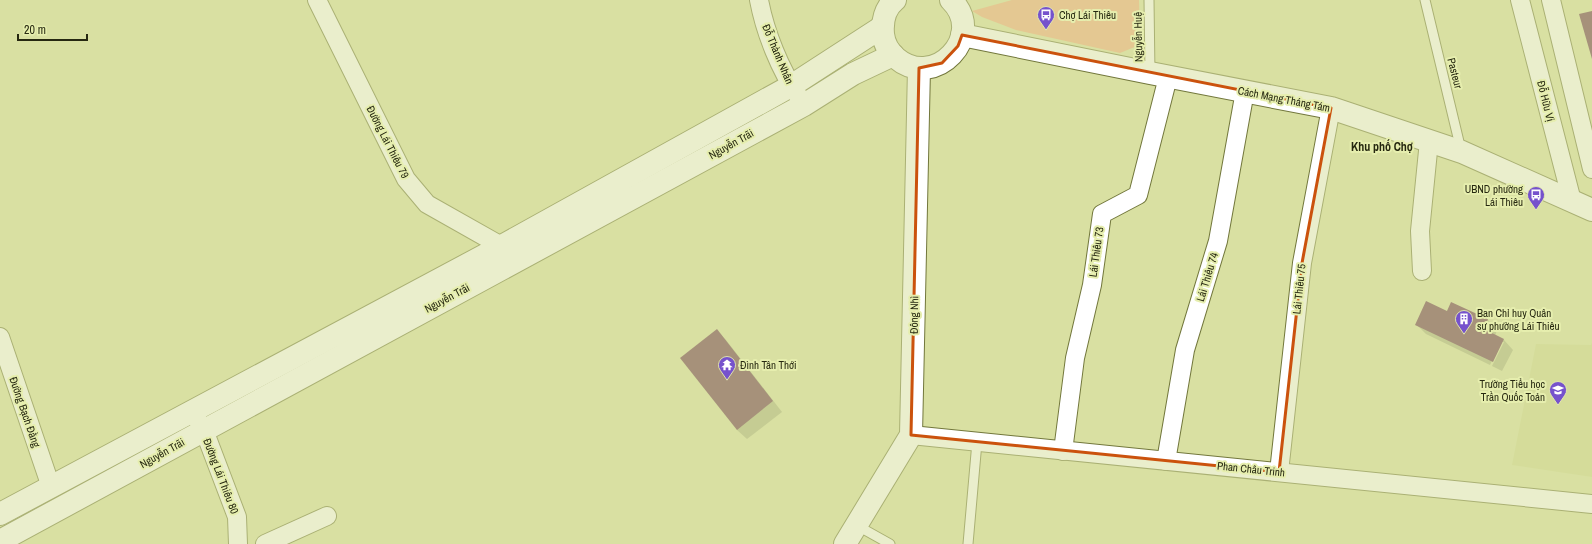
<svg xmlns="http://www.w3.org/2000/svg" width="1592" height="544" font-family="'Archivo Narrow',sans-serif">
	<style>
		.built { fill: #d0d891 }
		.green { fill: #f2ab7e }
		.shadow { fill: #0003 }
		.building { fill: #68324a }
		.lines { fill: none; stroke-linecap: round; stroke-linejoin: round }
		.service-casing { stroke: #72773c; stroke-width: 11 }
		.minor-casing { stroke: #72773c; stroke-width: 20 }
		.tertiary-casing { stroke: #72773c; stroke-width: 24 }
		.secondary-casing { stroke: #72773c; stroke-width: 24 }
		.service { stroke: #fff; stroke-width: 9 }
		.minor { stroke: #fff; stroke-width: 18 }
		.tertiary { stroke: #fff; stroke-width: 22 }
		.secondary { stroke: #fff; stroke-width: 22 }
		.marked { fill: none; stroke: #cb520d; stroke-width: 3; stroke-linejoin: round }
		.labels { text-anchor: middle; stroke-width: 4; stroke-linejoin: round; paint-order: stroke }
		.poi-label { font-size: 11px; fill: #262810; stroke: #e6eeae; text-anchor: start }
		.street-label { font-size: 11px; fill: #262810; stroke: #e6eeae }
		.neighbourhood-label { font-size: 12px; font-weight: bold; fill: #262810; stroke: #e6eeae }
	</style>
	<rect width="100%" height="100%" fill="#d9e0a2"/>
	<!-- built -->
	<polygon class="built" points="1592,343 1592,477 1512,465 1536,344 1591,345"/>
	<!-- green -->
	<polygon class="green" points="1012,0 1139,0 1140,38 1137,46 1120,53 1016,30 982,17 972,11"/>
	<!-- shadow -->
	<g class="shadow">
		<polygon points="1452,303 1488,320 1497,330 1495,336 1504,340 1513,350 1502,371 1492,366 1504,342 1501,342 1490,365 1426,334 1416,324 1447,312"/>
		<polygon points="716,330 726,340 782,412 747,439 737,430"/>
	</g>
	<!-- building -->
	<g class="building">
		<polygon points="1592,11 1592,59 1579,14"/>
		<polygon points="1426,301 1447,311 1451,302 1488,319 1484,329 1504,339 1493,362 1415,325"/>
		<polygon points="717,329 773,401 737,430 680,358"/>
	</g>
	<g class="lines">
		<defs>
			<g id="service">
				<polyline points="1149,0 1150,73"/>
				<polyline points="1425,0 1461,150"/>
				<polyline points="856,525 890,544"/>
				<polyline points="968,544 977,442"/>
			</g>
			<g id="minor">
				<polyline points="317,0 406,179 427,204 512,252"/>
				<path d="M759 0C765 32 780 70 799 97"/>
				<polyline points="1520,0 1572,201"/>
				<polyline points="1551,0 1592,169"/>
				<polyline points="1422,271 1420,231 1429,141"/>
				<polyline points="0,337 51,487"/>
				<polyline points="197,419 204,430 237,517 238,544"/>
				<polyline points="911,435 1592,504"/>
				<polyline points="1063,451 1075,358 1092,285 1102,214 1138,195 1168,77"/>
				<polyline points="1166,461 1185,350 1218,241 1245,91"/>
				<polyline points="1279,472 1302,263 1331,108"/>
				<polyline points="265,544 327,516"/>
			</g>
			<polyline id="tertiary" points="845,544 911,435 919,68"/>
			<g id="secondary">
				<path d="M895 0C885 8 882 22 883 34 884 43 889 52 896 58 935 91 987 35 951 0"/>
				<polyline points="962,35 1150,73 1331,108 1462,152 1592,210"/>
				<polyline points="0,514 502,246 791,86 882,27"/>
				<polyline points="0,541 804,105 853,74 893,55"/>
			</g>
		</defs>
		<!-- service casing -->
		<use href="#service" class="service-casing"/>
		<!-- minor casing -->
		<use href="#minor" class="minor-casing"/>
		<!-- tertiary casing -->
		<use href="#tertiary" class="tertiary-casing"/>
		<!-- secondary casing -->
		<use href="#secondary" class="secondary-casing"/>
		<!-- service -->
		<use href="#service" class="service"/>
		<!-- minor -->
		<use href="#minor" class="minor"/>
		<!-- tertiary -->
		<use href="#tertiary" class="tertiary"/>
		<!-- secondary -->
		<use href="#secondary" class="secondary"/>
	</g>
	<!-- marked area -->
	<path d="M0 0H1592V544H0ZM962 35 1331 108 1302 263 1279 472 911 435 919 68 942 63 958 46Z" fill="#d9e0a2" fill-opacity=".55" fill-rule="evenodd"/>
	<path class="marked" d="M962 35 1331 108 1302 263 1279 472 911 435 919 68 942 63 958 46Z"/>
	<!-- icons -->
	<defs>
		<symbol id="bus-pin" viewBox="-11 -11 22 30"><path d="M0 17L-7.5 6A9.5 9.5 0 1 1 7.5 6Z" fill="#7652cc" stroke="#e6eeae"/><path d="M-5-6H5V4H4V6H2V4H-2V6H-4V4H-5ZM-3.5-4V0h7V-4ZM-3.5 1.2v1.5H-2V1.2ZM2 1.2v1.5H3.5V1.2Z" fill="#fff"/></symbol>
		<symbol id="building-pin" viewBox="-11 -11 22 30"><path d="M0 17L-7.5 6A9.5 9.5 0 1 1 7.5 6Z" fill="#7652cc" stroke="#e6eeae"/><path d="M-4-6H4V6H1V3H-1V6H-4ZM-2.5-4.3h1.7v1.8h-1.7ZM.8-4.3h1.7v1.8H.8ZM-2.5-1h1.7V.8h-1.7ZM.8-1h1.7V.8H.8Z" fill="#fff"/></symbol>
		<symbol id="temple-pin" viewBox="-11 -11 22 30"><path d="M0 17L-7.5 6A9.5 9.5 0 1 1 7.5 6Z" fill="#7652cc" stroke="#e6eeae"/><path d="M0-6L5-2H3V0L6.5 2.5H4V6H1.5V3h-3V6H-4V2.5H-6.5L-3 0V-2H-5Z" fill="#fff"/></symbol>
		<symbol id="school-pin" viewBox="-11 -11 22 30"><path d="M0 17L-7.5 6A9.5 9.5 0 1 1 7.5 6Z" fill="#7652cc" stroke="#e6eeae"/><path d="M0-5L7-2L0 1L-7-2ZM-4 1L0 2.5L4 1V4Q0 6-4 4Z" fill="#fff"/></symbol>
	</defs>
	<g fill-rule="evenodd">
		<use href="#bus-pin" x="1036" y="5" width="20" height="27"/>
		<use href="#bus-pin" x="1526" y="185" width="20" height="27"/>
		<use href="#building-pin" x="1454" y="309" width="20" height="27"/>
		<use href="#temple-pin" x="717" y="355" width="20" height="27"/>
		<use href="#school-pin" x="1548" y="380" width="20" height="27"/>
	</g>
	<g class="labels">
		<!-- poi labels -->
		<g class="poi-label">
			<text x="1059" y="19">Chợ Lái Thiêu</text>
			<text x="1523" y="193" text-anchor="end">UBND phường<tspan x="1523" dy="13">Lái Thiêu</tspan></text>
			<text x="1477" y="317">Ban Chỉ huy Quân<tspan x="1477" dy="13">sự phường Lái Thiêu</tspan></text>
			<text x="740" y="369">Đình Tân Thới</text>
			<text x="1545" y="388" text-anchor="end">Trường Tiểu học<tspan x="1545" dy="13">Trần Quốc Toản</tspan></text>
		</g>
		<!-- street labels -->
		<g class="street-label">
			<text transform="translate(1138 37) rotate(-91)" y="4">Nguyễn Huệ</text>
			<text transform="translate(778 54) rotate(67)" y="4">Đỗ Thành Nhân</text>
			<text transform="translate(1455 73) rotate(76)" y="4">Pasteur</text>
			<text transform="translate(1284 99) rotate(11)" y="4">Cách Mạng Tháng Tám</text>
			<text transform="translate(1546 101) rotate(76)" y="4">Đỗ Hữu Vị</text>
			<text transform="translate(388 142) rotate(63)" y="4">Đường Lái Thiêu 79</text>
			<text transform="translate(731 144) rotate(-29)" y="4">Nguyễn Trãi</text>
			<text transform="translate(1096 252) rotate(-82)" y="4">Lái Thiêu 73</text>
			<text transform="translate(1207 277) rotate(-73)" y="4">Lái Thiêu 74</text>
			<text transform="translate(1299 289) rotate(-84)" y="4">Lái Thiêu 75</text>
			<text transform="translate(447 298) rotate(-28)" y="4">Nguyễn Trãi</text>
			<text transform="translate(914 315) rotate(-89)" y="4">Đông Nhì</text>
			<text transform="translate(25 412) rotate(71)" y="4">Đường Bạch Đằng</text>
			<text transform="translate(162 453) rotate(-29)" y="4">Nguyễn Trãi</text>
			<text transform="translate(1251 469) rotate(6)" y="4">Phan Châu Trinh</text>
			<text transform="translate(221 476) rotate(69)" y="4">Đường Lái Thiêu 80</text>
		</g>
		<!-- neighbourhood labels -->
		<g class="neighbourhood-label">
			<text x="1382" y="151">Khu phố Chợ</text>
		</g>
	</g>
	<!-- scale -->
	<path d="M18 34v6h69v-6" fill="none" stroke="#262810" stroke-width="2"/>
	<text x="24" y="34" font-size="12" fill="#262810" stroke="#e6eeae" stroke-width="3" paint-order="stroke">20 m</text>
</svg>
